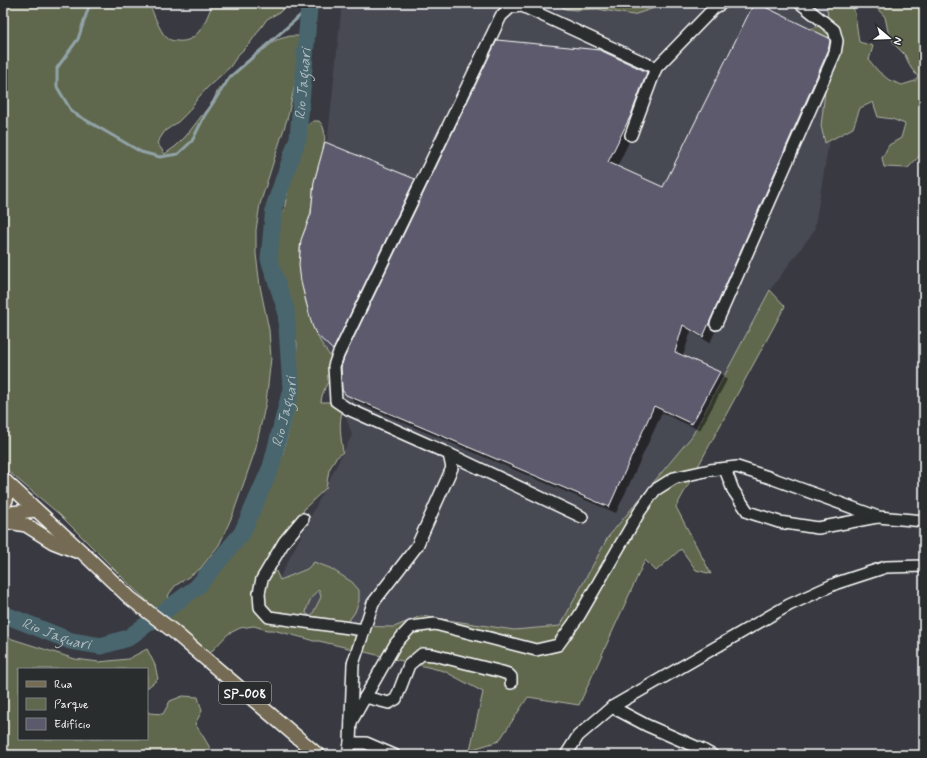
<svg xmlns="http://www.w3.org/2000/svg" width="927" height="758" font-family="Mynerve,sans-serif">
	<style>
		.built { fill: #474852 }
		.green { fill: #5f674d; stroke: #afb3a6; fill-rule: evenodd }
		.shadow { fill: #0007 }
		.lines { fill: none; stroke-linecap: round; stroke-linejoin: round }
		.stream { stroke: #92a3a8; stroke-width: 3 }
		.river { stroke: #4a666e; stroke-width: 17 }
		.building { fill: #5b5a6c; stroke: #fff }
		.minor-casing { stroke: #fff; stroke-width: 14 }
		.major-casing { stroke: #fff; stroke-width: 16 }
		.minor { stroke: #2a2d2e; stroke-width: 11 }
		.major { stroke: #746b52; stroke-width: 13 }
		.labels { text-anchor: middle; stroke-width: 3; stroke-linejoin: round; paint-order: stroke }
		.shield { fill: #2a2d2e; stroke: #bfc0c0; stroke-width: 1 }
		.shield-label { font-size: 13px; font-weight: bold; fill: #fff }
		.water-label { font-size: 15px; font-style: italic; fill: #aebabe; stroke: #2a2d2e }
	</style>
	<rect width="100%" height="100%" fill="#393a41"/>
	<filter id="ink" filterUnits="userSpaceOnUse"><feTurbulence type="fractalNoise" baseFrequency=".025" numOctaves="2"/><feDisplacementMap in="SourceGraphic" scale="8" xChannelSelector="R" yChannelSelector="G"/><feConvolveMatrix kernelMatrix="1 2 1 2 8 2 1 2 1" color-interpolation-filters="sRGB"/></filter>
	<g filter="url(#ink)">
		<!-- built -->
		<polygon class="built" points="342,3 588,3 622,13 710,3 834,3 849,23 814,231 770,290 692,436 608,537 560,626 514,630 421,616 394,627 321,626 306,613 278,581 352,435 317,334 300,222 328,136"/>
		<!-- green -->
		<g class="green">
			<path d="M3 3H152L150 6C154 14 159 30 166 37 169 40 173 41 177 41 199 44 206 19 213 3H289L280 12 267 19 250 43 238 55 230 67 208 87 197 99 188 112 178 122 165 131 157 143 165 154 176 146 186 136 213 101 219 88 252 56 265 49 276 40 290 36H302L294 88 288 116 260 204 256 230V254L260 286 269 330 271 358 266 402 255 451 233 514 219 545 200 569 175 586 169 594 167 602 170 605H174L197 596 238 547 247 532 260 501 271 482 283 453 294 408 297 343 276 287 268 260 267 251 284 210 297 141 304 128 313 121H319C333 134 317 165 314 182 312 192 313 204 310 215 308 223 303 232 301 241 295 270 307 314 320 341 323 347 333 358 333 365 333 378 322 388 321 402H338L343 409C338 423 341 437 343 452L335 459 329 470 326 488 305 508 300 518 299 526 301 530 286 542 274 567 280 580 307 569 314 562 330 568 352 582 359 590V601L355 612 345 626 394 627 421 616 514 630 560 626 608 537 692 436 770 290 785 306 676 507 711 574 696 570 681 549 656 571 645 560 579 705 528 697 499 741 470 750 483 692 444 671 319 641H313L308 639 273 630H267L254 626 240 628 228 634 210 653 182 633 132 587 59 514 3 467ZM319 590 321 597 311 617 306 613C307 605 313 593 319 590Z"/>
			<polygon points="558,3 687,3 667,4 633,15 597,9 575,10 565,9"/>
			<polygon points="826,3 852,3 855,14 859,42 873,46 869,60 878,71 889,80 902,85 915,81 918,77 911,68 905,55 895,45 888,31 885,17 872,3 924,3 924,151 908,168 884,167 882,158 889,145 901,138 905,124 892,119 878,117 873,102 860,108 853,128 825,143 821,126 828,66 821,44 807,30 819,26 828,16"/>
			<polygon points="3,636 75,659 99,662 128,659 147,649 155,665 158,679 147,688 147,669 19,669 19,739 147,739 147,710 149,713 163,714 170,701 183,696 198,697 202,711 195,724 203,736 210,748 199,755 3,755"/>
		</g>
		<!-- shadow -->
		<g class="shadow">
			<polygon points="828,38 836,46 835,59 710,343 691,331 683,356 720,373 727,380 700,430 662,413 616,513 355,402 343,390 647,72 654,80 638,123 617,167 663,188"/>
			<polygon points="414,180 421,187 340,356 317,333"/>
		</g>
		<g class="lines">
			<!-- stream -->
			<polyline class="stream" points="90,3 78,39 57,68 57,87 72,112 141,152 160,157 178,154 192,141 205,115 230,77 309,8"/>
			<!-- river -->
			<path class="river" id="s1" d="M3 614 71 641 101 646 128 638 197 587 242 533 271 467 291 389 286 310 269 259 274 207 298 138 309 8 310 3"/>
		</g>
		<!-- building -->
		<g class="building">
			<polygon points="754,3 757,3 829,38 830,41 828,51 703,337 683,325 675,352 720,372 692,424 654,406 609,507 346,395 342,390 341,367 344,358 497,40 600,50 647,72 631,115 608,162 663,187"/>
			<polygon points="325,142 415,179 333,350 316,334 312,325 301,282 299,265 301,240 311,214 314,182"/>
		</g>
		<g class="lines">
			<defs>
				<g id="minor">
					<polyline points="631,135 656,68 714,8 722,3"/>
					<polyline points="716,324 835,53 837,41 834,30 800,3"/>
					<polyline points="449,454 348,409 336,401 334,366 338,355 501,16 511,7 522,6 656,68"/>
					<polyline points="725,469 733,490 748,512 779,522 818,528 877,517"/>
					<polyline points="303,519 284,542 262,579 259,593 260,607 269,617 364,630"/>
					<polyline points="365,697 389,703 396,699 409,665 422,654 434,655 502,672 508,674 511,677 511,683"/>
					<polyline points="612,707 646,725 703,750 712,755"/>
					<polyline points="351,722 396,643 411,627 435,624 536,650 558,645 579,616 640,511 655,490 674,478 710,470 737,467 771,478 878,517 924,521"/>
					<polyline points="350,743 366,743 394,755"/>
					<polyline points="348,755 350,743 353,664 373,603 417,546 452,468 449,454 582,517"/>
					<polyline points="566,755 578,736 612,707 789,605 837,583 886,567 924,566"/>
				</g>
				<g id="major">
					<polyline points="3,479 83,553 130,598 173,631 318,755"/>
					<path d="M3 505C9 498 7 490 5 481"/>
					<polyline points="3,514 36,510"/>
					<polyline points="3,521 26,525 53,542 76,551"/>
				</g>
			</defs>
			<!-- minor casing -->
			<use href="#minor" class="minor-casing"/>
			<!-- major casing -->
			<use href="#major" class="major-casing"/>
			<!-- minor -->
			<use href="#minor" class="minor"/>
			<!-- major -->
			<use href="#major" class="major"/>
		</g>
	</g>
	<g class="labels">
		<!-- shield labels -->
		<rect class="shield" x="219" y="682" width="52" height="22" rx="3"/>
		<g class="shield-label">
			<text x="245" y="698">SP-008</text>
		</g>
		<!-- water labels -->
		<g class="water-label">
			<text dy="5" stroke="none"><textPath href="#s1" startOffset="753">Rio Jaguari</textPath></text>
			<text dy="5" stroke="none"><textPath href="#s1" startOffset="417">Rio Jaguari</textPath></text>
			<text dy="5" stroke="none"><textPath href="#s1" startOffset="57">Rio Jaguari</textPath></text>
		</g>
	</g>
	<!-- margin -->
	<rect width="927" height="758" fill="none" stroke="#2a2d2e" stroke-width="16"/>
	<rect x="8" y="8" width="911" height="742" fill="none" stroke="#fff" stroke-width="1.5" filter="url(#ink)"/>
	<!-- legend -->
	<rect x="18" y="668" width="130" height="72" fill="#2a2d2e" stroke="#7f8182"/>
	<rect x="26" y="681" width="20" height="6" fill="#746b52" stroke="#7f8182"/>
	<text x="54" y="688" font-size="12" fill="#ffffff">Rua</text>
	<rect x="26" y="698" width="20" height="12" fill="#5f674d" stroke="#7f8182"/>
	<text x="54" y="708" font-size="12" fill="#ffffff">Parque</text>
	<rect x="26" y="718" width="20" height="12" fill="#5b5a6c" stroke="#7f8182"/>
	<text x="54" y="728" font-size="12" fill="#ffffff">Edifício</text>
	<!-- north arrow -->
	<g transform="translate(889 38) rotate(109)" stroke="#2a2d2e" stroke-width="3" paint-order="stroke">
	<path d="M0-3L7 15L0 10L-7 15Z" fill="#ffffff"/>
	<text y="-6" font-size="11" font-weight="bold" text-anchor="middle" fill="#ffffff">N</text>
	</g>
</svg>
